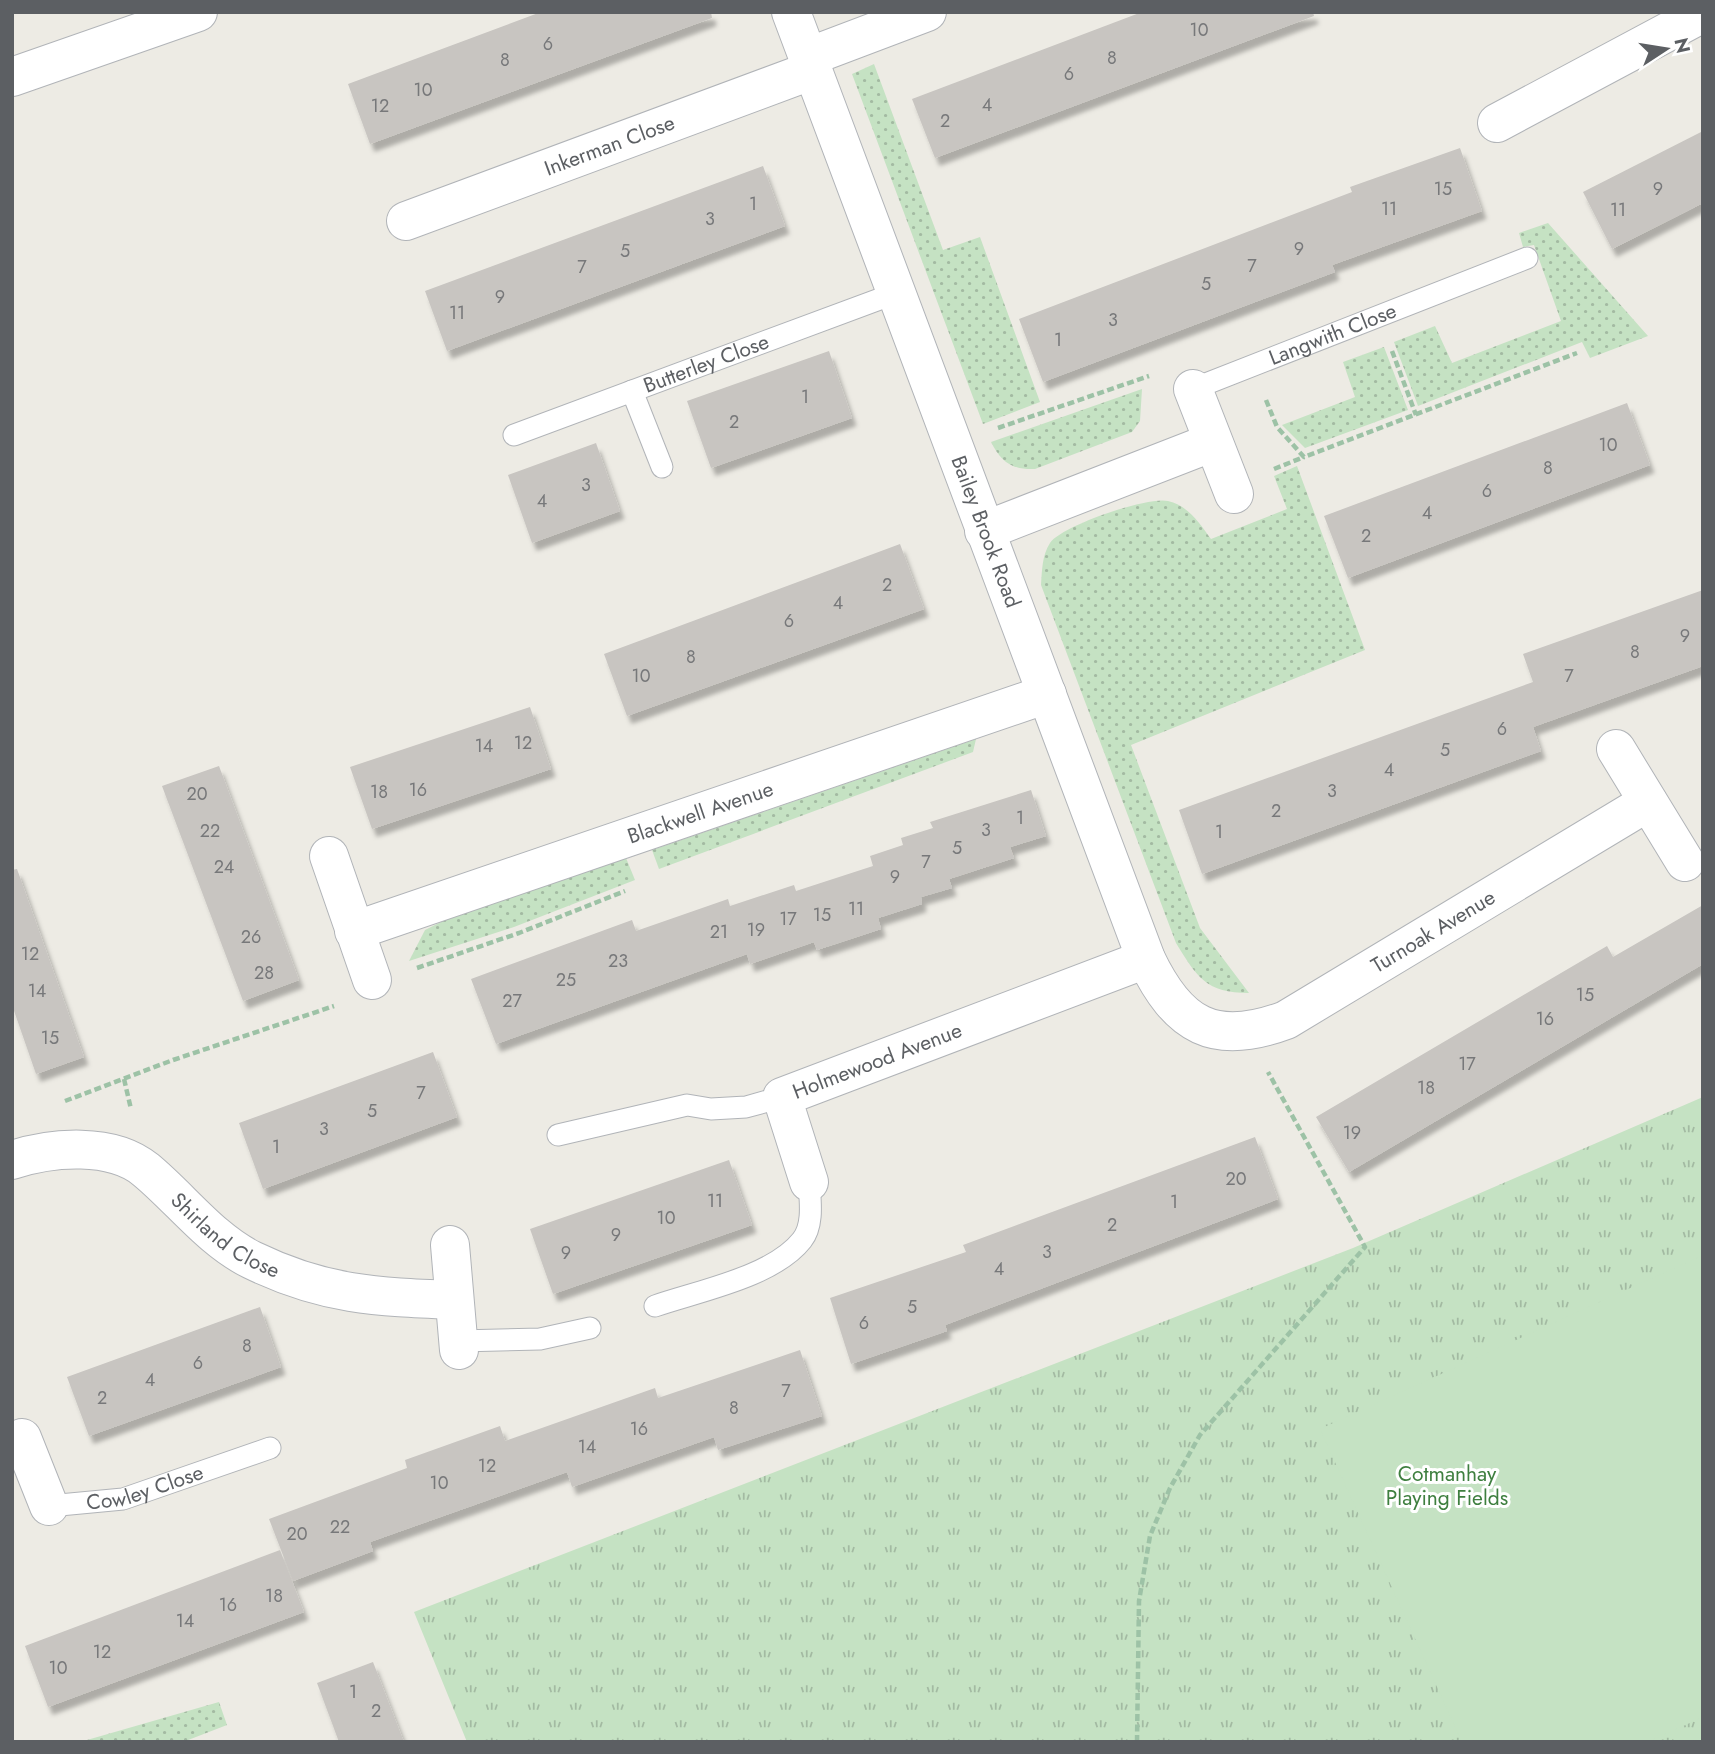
<svg xmlns="http://www.w3.org/2000/svg" width="1715" height="1754" font-family="Jost,sans-serif">
	<style>
		.grass { fill: url(#grass-dots) }
		.park { fill: url(#park-tufts) }
		.pitch { fill: #c5e2c3 }
		.building { fill: #c8c5c1; filter: url(#shadow) }
		.lines { fill: none; stroke-linecap: round; stroke-linejoin: round }
		.lane-casing { stroke: #b1b4b8; stroke-width: 23 }
		.street-casing { stroke: #b1b4b8; stroke-width: 40 }
		.path { stroke: #9dc2a6; stroke-width: 4.5; stroke-dasharray: 7 3.5; stroke-linecap: butt }
		.lane { stroke: #fff; stroke-width: 21 }
		.street { stroke: #fff; stroke-width: 38 }
		.labels { text-anchor: middle; stroke-width: 6; stroke-linejoin: round; paint-order: stroke }
		.number-label { font-size: 18px; fill: #77787a }
		.street-label { font-size: 21px; fill: #5c5f63; stroke: #fff }
		.park-label { font-size: 21px; fill: #3e7f3f; stroke: #fff }
	</style>
	<defs>
		<pattern id="grass-dots" width="8" height="8" patternUnits="userSpaceOnUse" patternTransform="scale(1.75)"><rect width="8" height="8" fill="#c5e2c3"/><path d="M2 2h.1M6 6h.1" fill="none" stroke="#a3baa2" stroke-width="1.8" stroke-linecap="round"/></pattern>
		<pattern id="park-tufts" width="24" height="20" patternUnits="userSpaceOnUse" patternTransform="scale(1.75)"><rect width="24" height="20" fill="#c5e2c3"/><path d="M3 7l-1-3M5 7V3M7 7l1-3M15 17l-1-3M17 17v-4M19 17l1-3" fill="none" stroke="#a3baa2"/></pattern>
		<filter id="shadow"><feDropShadow dx="4.5" dy="8" stdDeviation="2" flood-color="#0004"/></filter>
	</defs>
	<rect width="100%" height="100%" fill="#edebe4"/>
	<!-- grass -->
	<g class="grass">
		<polygon points="874,64 943,250 980,237 1040,402 983,424 852,74"/>
		<polygon points="1548,223 1648,336 1590,358 1582,342 1418,406 1394,342 1435,326 1452,363 1561,321 1534,245 1523,247 1519,233"/>
		<polygon points="1384,347 1408,410 1305,448 1282,425 1355,397 1343,362"/>
		<path d="M1142 389 1140 421 1132 432 1035 469C1012 470 1001 462 991 442Z"/>
		<path d="M1297 466 1365 650 1131 745 1200 928 1249 993C1206 993 1197 977 1176 943L1041 585C1042 571 1042 555 1050 543 1061 526 1148 496 1168 501 1189 506 1200 524 1211 539L1287 509 1274 476Z"/>
		<polygon points="976,739 973,752 659,869 652,850"/>
		<polygon points="626,858 635,880 514,927 409,961 425,930 445,920"/>
		<polygon points="219,1702 227,1725 183,1742 80,1742"/>
	</g>
	<!-- park -->
	<polygon class="park" points="1703,1097 1703,1742 467,1742 414,1612 1353,1248"/>
	<!-- pitch -->
	<polygon class="pitch" points="1703,1255 1703,1717 1648,1742 1462,1742 1320,1429"/>
	<!-- building -->
	<g class="building">
		<polygon points="541,12 711,12 712,18 370,144 348,84"/>
		<polygon points="1142,12 1313,12 1314,16 935,158 912,99"/>
		<polygon points="1703,131 1703,203 1612,249 1583,192"/>
		<polygon points="1460,148 1482,211 1332,265 1335,272 1043,382 1019,319 1352,192 1350,187"/>
		<polygon points="763,166 785,226 447,351 425,291"/>
		<polygon points="829,351 852,418 711,468 687,401"/>
		<polygon points="1627,403 1650,465 1348,578 1324,516"/>
		<polygon points="596,443 620,511 532,543 508,475"/>
		<polygon points="900,544 924,609 627,716 604,654"/>
		<polygon points="1703,590 1703,666 1533,727 1541,751 1202,874 1179,810 1533,682 1523,654"/>
		<polygon points="530,707 551,769 372,829 350,767"/>
		<polygon points="219,766 299,980 243,1001 162,786"/>
		<polygon points="1031,790 1046,836 1010,847 1014,858 949,879 952,888 921,897 922,904 878,918 881,929 817,950 814,942 750,964 747,954 496,1044 471,979 632,920 636,931 728,899 730,906 794,885 796,891 873,866 870,856 903,845 901,838 933,828 930,822"/>
		<polygon points="17,869 84,1057 36,1074 12,1005 12,870"/>
		<polygon points="1703,905 1703,964 1349,1172 1316,1117 1607,946 1613,957"/>
		<polygon points="433,1052 457,1117 263,1189 239,1123"/>
		<polygon points="1255,1137 1278,1199 945,1325 947,1331 851,1364 830,1298 966,1252 963,1245"/>
		<polygon points="729,1160 752,1225 553,1294 530,1229"/>
		<polygon points="260,1307 281,1367 89,1436 67,1377"/>
		<polygon points="800,1350 822,1416 718,1450 714,1437 572,1487 567,1472 370,1542 373,1551 293,1581 269,1519 407,1468 405,1460 500,1426 505,1441 655,1388 658,1398"/>
		<polygon points="280,1550 304,1612 48,1707 25,1646"/>
		<polygon points="373,1662 404,1742 339,1742 317,1683"/>
	</g>
	<g class="lines">
		<defs>
			<g id="lane">
				<path id="s1" d="M1193 389 1527 258"/>
				<polyline points="632,391 662,467"/>
				<path id="s2" d="M514 435 896 293"/>
				<polyline points="558,1135 687,1105 711,1109 746,1107 782,1097"/>
				<path d="M655 1306C698 1291 773 1277 802 1240 814 1225 810 1200 809 1182"/>
				<polyline points="458,1341 540,1339 590,1328"/>
				<path id="s3" d="M49 1506 123 1499 270 1448"/>
			</g>
			<g id="street">
				<path id="s4" d="M791 12 1146 959C1178 1026 1214 1047 1286 1020L1648 802"/>
				<polyline points="808,57 927,12"/>
				<polyline points="12,77 198,12"/>
				<polyline points="1497,123 1703,13"/>
				<path id="s5" d="M406 221 813 70"/>
				<polyline points="1193,389 1234,494"/>
				<polyline points="984,531 1213,442"/>
				<polyline points="1616,749 1685,862"/>
				<polyline points="329,856 372,980"/>
				<path id="s6" d="M354 931 1047 694"/>
				<path id="s7" d="M12 1160C52 1147 112 1142 146 1170 181 1199 211 1240 252 1260 324 1295 376 1297 454 1300"/>
				<path id="s8" d="M809 1182 782 1097 1146 959"/>
				<polyline points="450,1245 459,1350"/>
				<polyline points="22,1438 49,1506"/>
			</g>
		</defs>
		<!-- lane casing -->
		<use href="#lane" class="lane-casing"/>
		<!-- street casing -->
		<use href="#street" class="street-casing"/>
		<!-- path -->
		<g class="path">
			<polyline points="1392,351 1416,415"/>
			<polyline points="1266,400 1277,427 1304,457 1577,353"/>
			<polyline points="998,428 1149,376"/>
			<polyline points="1274,469 1304,457"/>
			<polyline points="417,968 519,933 625,891"/>
			<polyline points="124,1079 131,1109"/>
			<polyline points="65,1101 173,1060 334,1006"/>
			<polyline points="1137,1742 1139,1601 1150,1536 1170,1488 1200,1435 1365,1247 1268,1072"/>
		</g>
		<!-- lane -->
		<use href="#lane" class="lane"/>
		<!-- street -->
		<use href="#street" class="street"/>
	</g>
	<g class="labels">
		<!-- number labels -->
		<g class="number-label">
			<text x="1199" y="36">10</text>
			<text x="548" y="50">6</text>
			<text x="1112" y="64">8</text>
			<text x="505" y="66">8</text>
			<text x="1069" y="80">6</text>
			<text x="423" y="96">10</text>
			<text x="987" y="111">4</text>
			<text x="380" y="112">12</text>
			<text x="945" y="127">2</text>
			<text x="1443" y="195">15</text>
			<text x="1658" y="195">9</text>
			<text x="753" y="210">1</text>
			<text x="1389" y="215">11</text>
			<text x="1618" y="216">11</text>
			<text x="710" y="225">3</text>
			<text x="1299" y="255">9</text>
			<text x="625" y="257">5</text>
			<text x="1252" y="272">7</text>
			<text x="582" y="273">7</text>
			<text x="1206" y="290">5</text>
			<text x="500" y="303">9</text>
			<text x="457" y="319">11</text>
			<text x="1113" y="326">3</text>
			<text x="1058" y="346">1</text>
			<text x="805" y="403">1</text>
			<text x="734" y="428">2</text>
			<text x="1608" y="451">10</text>
			<text x="1548" y="474">8</text>
			<text x="586" y="491">3</text>
			<text x="1487" y="497">6</text>
			<text x="542" y="507">4</text>
			<text x="1427" y="519">4</text>
			<text x="1366" y="542">2</text>
			<text x="887" y="591">2</text>
			<text x="838" y="609">4</text>
			<text x="789" y="627">6</text>
			<text x="1685" y="642">9</text>
			<text x="1635" y="658">8</text>
			<text x="691" y="663">8</text>
			<text x="641" y="682">10</text>
			<text x="1569" y="682">7</text>
			<text x="1502" y="735">6</text>
			<text x="523" y="749">12</text>
			<text x="484" y="752">14</text>
			<text x="1445" y="756">5</text>
			<text x="1389" y="776">4</text>
			<text x="418" y="796">16</text>
			<text x="1332" y="797">3</text>
			<text x="379" y="798">18</text>
			<text x="197" y="800">20</text>
			<text x="1276" y="817">2</text>
			<text x="1020" y="824">1</text>
			<text x="986" y="836">3</text>
			<text x="210" y="837">22</text>
			<text x="1219" y="838">1</text>
			<text x="957" y="854">5</text>
			<text x="926" y="868">7</text>
			<text x="224" y="873">24</text>
			<text x="895" y="883">9</text>
			<text x="856" y="915">11</text>
			<text x="822" y="921">15</text>
			<text x="788" y="925">17</text>
			<text x="756" y="936">19</text>
			<text x="719" y="938">21</text>
			<text x="251" y="943">26</text>
			<text x="30" y="960">12</text>
			<text x="618" y="967">23</text>
			<text x="264" y="979">28</text>
			<text x="566" y="986">25</text>
			<text x="37" y="997">14</text>
			<text x="1585" y="1001">15</text>
			<text x="512" y="1007">27</text>
			<text x="1545" y="1025">16</text>
			<text x="50" y="1044">15</text>
			<text x="1467" y="1070">17</text>
			<text x="1426" y="1094">18</text>
			<text x="421" y="1099">7</text>
			<text x="372" y="1117">5</text>
			<text x="324" y="1135">3</text>
			<text x="1352" y="1139">19</text>
			<text x="276" y="1153">1</text>
			<text x="1236" y="1185">20</text>
			<text x="715" y="1207">11</text>
			<text x="1174" y="1208">1</text>
			<text x="666" y="1224">10</text>
			<text x="1112" y="1231">2</text>
			<text x="616" y="1241">9</text>
			<text x="1047" y="1258">3</text>
			<text x="566" y="1259">9</text>
			<text x="999" y="1275">4</text>
			<text x="912" y="1313">5</text>
			<text x="864" y="1329">6</text>
			<text x="247" y="1352">8</text>
			<text x="198" y="1369">6</text>
			<text x="150" y="1386">4</text>
			<text x="786" y="1397">7</text>
			<text x="102" y="1404">2</text>
			<text x="734" y="1414">8</text>
			<text x="639" y="1435">16</text>
			<text x="587" y="1453">14</text>
			<text x="487" y="1472">12</text>
			<text x="439" y="1489">10</text>
			<text x="340" y="1533">22</text>
			<text x="297" y="1540">20</text>
			<text x="274" y="1602">18</text>
			<text x="228" y="1611">16</text>
			<text x="185" y="1627">14</text>
			<text x="102" y="1658">12</text>
			<text x="58" y="1674">10</text>
			<text x="353" y="1698">1</text>
			<text x="376" y="1717">2</text>
		</g>
		<!-- street labels -->
		<g class="street-label">
			<text dy="7" stroke="none"><textPath href="#s5" startOffset="217">Inkerman Close</textPath></text>
			<text dy="7" stroke="none"><textPath href="#s1" startOffset="150">Langwith Close</textPath></text>
			<text dy="7" stroke="none"><textPath href="#s2" startOffset="205">Butterley Close</textPath></text>
			<text dy="7" stroke="none"><textPath href="#s4" startOffset="555">Bailey Brook Road</textPath></text>
			<text dy="7" stroke="none"><textPath href="#s6" startOffset="366">Blackwell Avenue</textPath></text>
			<text dy="7" stroke="none"><textPath href="#s4" startOffset="1358">Turnoak Avenue</textPath></text>
			<text dy="7" stroke="none"><textPath href="#s8" startOffset="191">Holmewood Avenue</textPath></text>
			<text dy="7" stroke="none"><textPath href="#s7" startOffset="243">Shirland Close</textPath></text>
			<text dy="7" stroke="none"><textPath href="#s3" startOffset="98">Cowley Close</textPath></text>
		</g>
		<!-- park labels -->
		<g class="park-label">
			<text x="1447" y="1481">Cotmanhay<tspan x="1447" dy="24">Playing Fields</tspan></text>
		</g>
	</g>
	<!-- border -->
	<rect width="1715" height="1754" fill="none" stroke="#5c5f63" stroke-width="28"/>
	<!-- north arrow -->
	<g transform="translate(1666 49) rotate(78)" stroke="#ffffff" stroke-width="5" paint-order="stroke">
	<path d="M0-5L12 26L0 18L-12 26Z" fill="#5c5f63"/>
	<text y="-10" font-size="19" font-weight="bold" text-anchor="middle" fill="#5c5f63">N</text>
	</g>
</svg>
